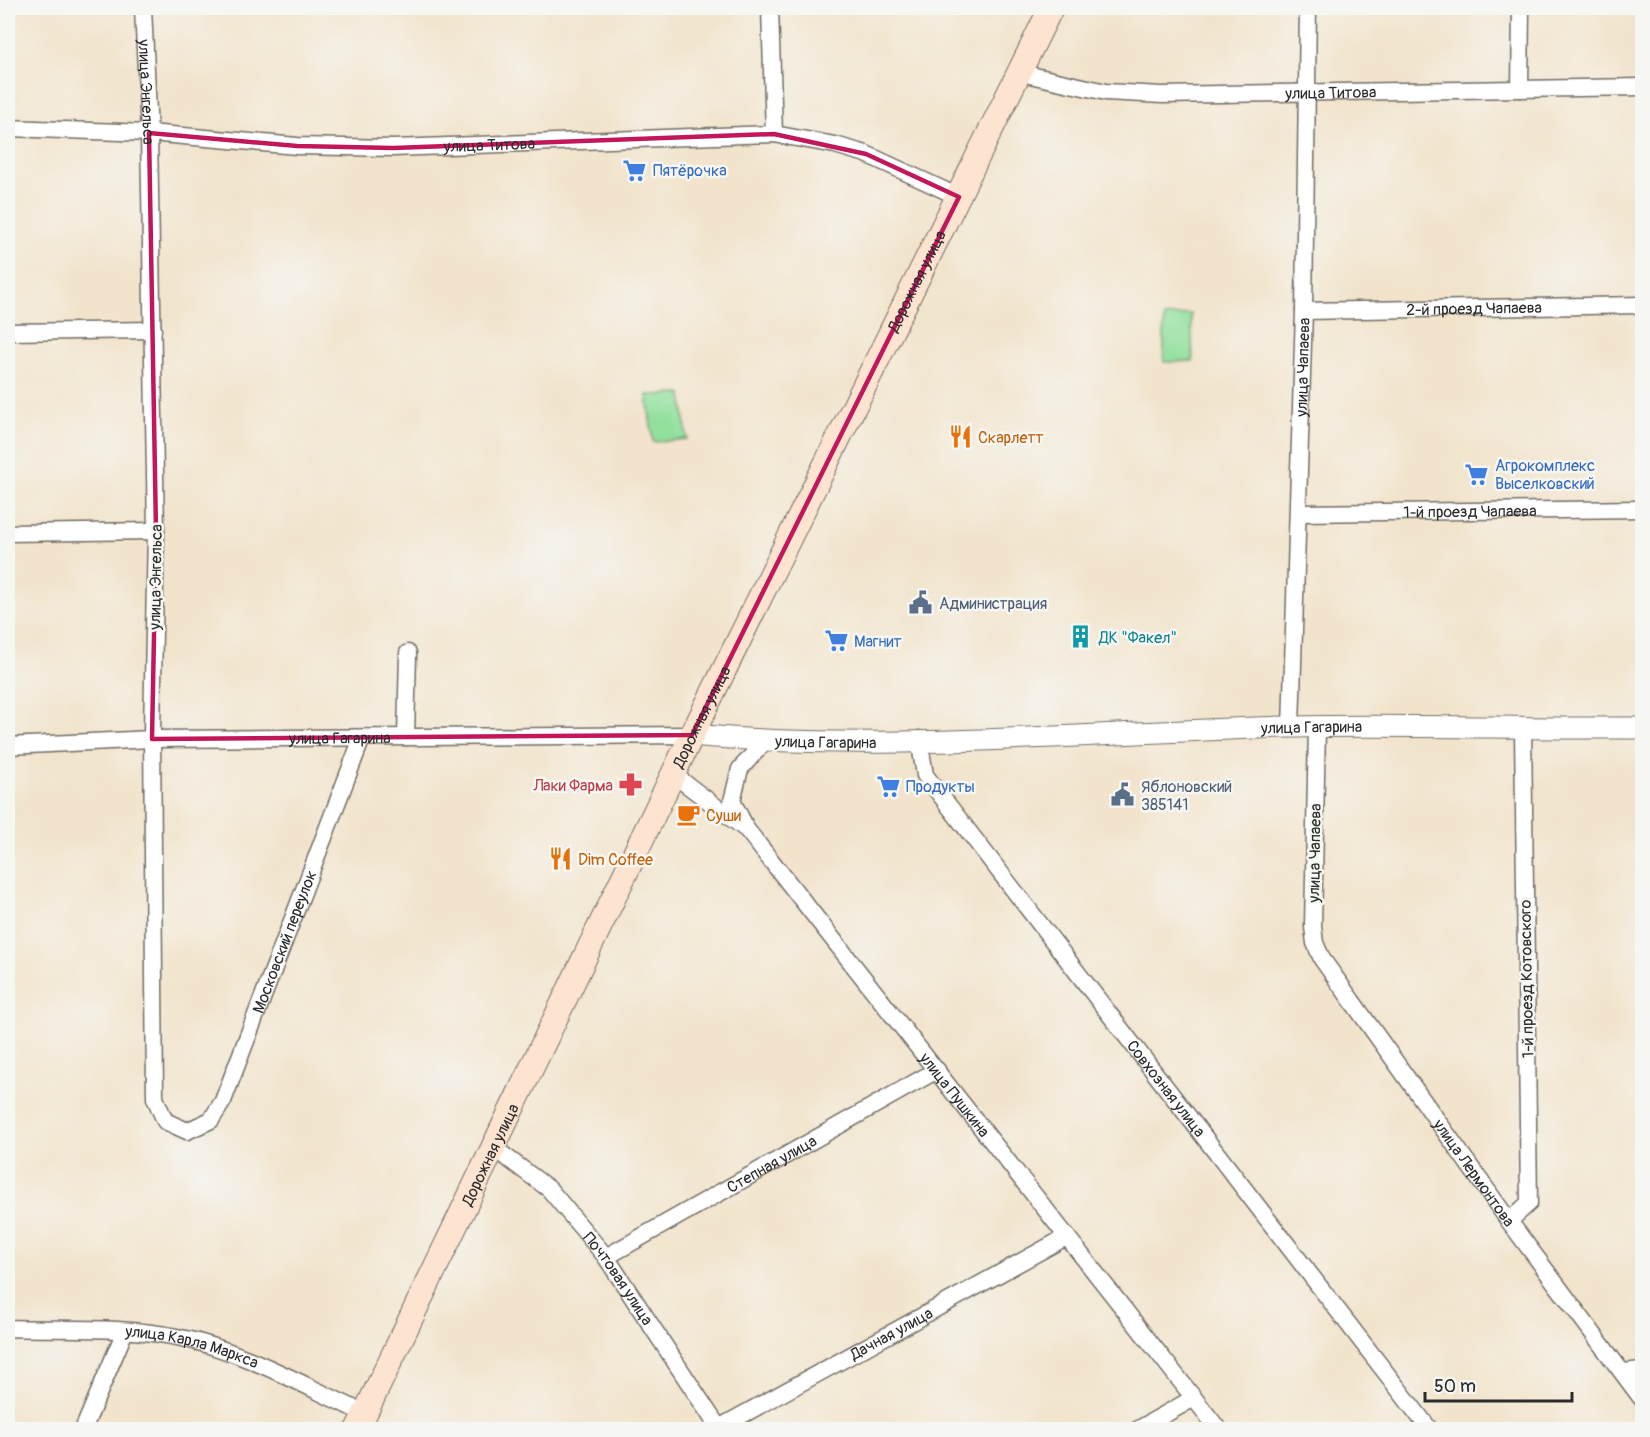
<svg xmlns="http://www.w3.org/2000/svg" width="1650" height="1437" font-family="Pangolin,sans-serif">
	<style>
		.green { fill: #93e09d; stroke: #5f8664; stroke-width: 1.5 }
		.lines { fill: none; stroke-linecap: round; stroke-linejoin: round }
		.minor-casing { stroke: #716c63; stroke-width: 19 }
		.tertiary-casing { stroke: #716c63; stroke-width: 23 }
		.secondary-casing { stroke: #716c63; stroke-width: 26 }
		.minor { stroke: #fff; stroke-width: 16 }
		.tertiary { stroke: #fff; stroke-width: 21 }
		.secondary { stroke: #fde4d1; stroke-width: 24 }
		.marked { fill: none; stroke: #c2185b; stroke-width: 4.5; stroke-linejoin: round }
		.labels { text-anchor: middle; stroke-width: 5; stroke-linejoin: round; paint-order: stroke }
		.street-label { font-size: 16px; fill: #2b2b2b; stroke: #f6f6f2 }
		.shop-label { font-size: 16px; fill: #366cbe; stroke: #f6f6f2; text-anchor: start }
		.food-label { font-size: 16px; fill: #c56008; stroke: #f6f6f2; text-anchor: start }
		.service-label { font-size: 16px; fill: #4e5e75; stroke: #f6f6f2; text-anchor: start }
		.culture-label { font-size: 16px; fill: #0d838f; stroke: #f6f6f2; text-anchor: start }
		.health-label { font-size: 16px; fill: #be3a42; stroke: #f6f6f2; text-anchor: end }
	</style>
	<rect width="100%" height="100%" fill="#f6f6f2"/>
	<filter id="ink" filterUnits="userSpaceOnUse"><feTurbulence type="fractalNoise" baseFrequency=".0167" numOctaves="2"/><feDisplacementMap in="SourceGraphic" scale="12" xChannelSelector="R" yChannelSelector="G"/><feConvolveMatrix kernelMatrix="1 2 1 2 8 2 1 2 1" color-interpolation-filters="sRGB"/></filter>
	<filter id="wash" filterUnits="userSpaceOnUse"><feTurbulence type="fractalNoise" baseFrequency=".008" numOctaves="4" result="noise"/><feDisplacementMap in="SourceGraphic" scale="24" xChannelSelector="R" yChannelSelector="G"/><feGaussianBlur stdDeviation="1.35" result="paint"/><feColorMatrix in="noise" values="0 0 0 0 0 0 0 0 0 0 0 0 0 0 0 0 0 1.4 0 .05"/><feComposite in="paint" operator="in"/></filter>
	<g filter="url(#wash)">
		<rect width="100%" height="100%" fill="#f2e4cc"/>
		<!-- green -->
		<g class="green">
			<polygon points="1191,314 1193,361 1164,362 1164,317"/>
			<polygon points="682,394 687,439 653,442 647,395"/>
		</g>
	</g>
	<g filter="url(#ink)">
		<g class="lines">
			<defs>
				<g id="minor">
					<path id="s1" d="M143 8 149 133 156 531 152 731 155 1098 165 1121 187 1131 211 1120 223 1101 362 738"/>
					<polyline points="770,8 774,134"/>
					<path id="s2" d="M1021 73 1106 92 1162 95 1642 87"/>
					<polyline points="1520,89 1521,8"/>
					<path id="s3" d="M8 128 149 133 297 146 393 148 774 134 835 145 866 154 959 197"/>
					<path id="s4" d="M1304 311 1642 305"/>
					<polyline points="8,332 153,330"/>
					<path id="s5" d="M1299 513 1642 509"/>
					<polyline points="8,533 156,531"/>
					<path id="s6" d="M1291 727 1304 311 1308 8"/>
					<path id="s7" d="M1317 727 1313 927 1315 943 1322 959 1509 1221 1642 1399"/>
					<polyline points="406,737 408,653"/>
					<path id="s8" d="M919 739 925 775 1430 1430"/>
					<path id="s9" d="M8 746 152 739 692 735"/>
					<path id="s10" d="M674 775 747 830 1219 1430"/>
					<polyline points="745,826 732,801 740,769 765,741"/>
					<path id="s11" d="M494 1148 549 1189 606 1257 720 1430"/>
					<polyline points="1509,1221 1529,1203 1523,729"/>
					<path id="s12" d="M606 1257 937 1070"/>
					<path id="s13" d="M8 1328C63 1330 123 1326 177 1337 243 1350 304 1386 364 1413"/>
					<polyline points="1623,1372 1642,1370"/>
					<polyline points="83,1430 125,1331"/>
					<path id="s14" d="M715 1430 1066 1237"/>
					<polyline points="1137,1430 1194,1398"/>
				</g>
				<g id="tertiary">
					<path id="s15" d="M692 735C889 753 1092 732 1289 727 1407 724 1525 729 1642 728"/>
				</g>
				<g id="secondary">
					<path id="s16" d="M357 1430 692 735 1051 8"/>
				</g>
			</defs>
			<!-- minor casing -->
			<use href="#minor" class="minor-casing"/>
			<!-- tertiary casing -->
			<use href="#tertiary" class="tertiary-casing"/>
			<!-- secondary casing -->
			<use href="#secondary" class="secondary-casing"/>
			<!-- minor -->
			<use href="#minor" class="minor"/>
			<!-- tertiary -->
			<use href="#tertiary" class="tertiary"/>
			<!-- secondary -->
			<use href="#secondary" class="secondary"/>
		</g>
	</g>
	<!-- marked area -->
	<path class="marked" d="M149 133 297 146 393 148 774 134 866 154 959 197 692 735 152 739 156 531Z"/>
	<!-- icons -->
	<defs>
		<symbol id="supermarket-bare" viewBox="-9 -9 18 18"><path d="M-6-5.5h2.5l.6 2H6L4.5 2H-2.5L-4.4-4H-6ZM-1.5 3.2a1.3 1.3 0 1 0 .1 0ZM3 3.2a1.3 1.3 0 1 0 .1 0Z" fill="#3f7fe0" stroke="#f6f6f2" stroke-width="2.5" paint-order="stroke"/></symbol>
		<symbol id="restaurant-bare" viewBox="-9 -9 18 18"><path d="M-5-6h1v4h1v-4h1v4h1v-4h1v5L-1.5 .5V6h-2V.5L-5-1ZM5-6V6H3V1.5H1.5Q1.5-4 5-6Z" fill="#e8710a" stroke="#f6f6f2" stroke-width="2.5" paint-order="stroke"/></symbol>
		<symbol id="civic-bare" viewBox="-9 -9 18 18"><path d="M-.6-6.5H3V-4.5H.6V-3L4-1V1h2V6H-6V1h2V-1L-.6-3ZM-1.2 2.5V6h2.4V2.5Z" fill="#5c6f8a" stroke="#f6f6f2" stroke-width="2.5" paint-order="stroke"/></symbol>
		<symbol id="building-bare" viewBox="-9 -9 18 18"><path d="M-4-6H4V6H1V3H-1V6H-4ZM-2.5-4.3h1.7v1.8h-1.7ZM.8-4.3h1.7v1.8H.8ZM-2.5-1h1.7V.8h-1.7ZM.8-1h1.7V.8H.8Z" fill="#0f9aa8" stroke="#f6f6f2" stroke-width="2.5" paint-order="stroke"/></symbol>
		<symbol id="pharmacy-bare" viewBox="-9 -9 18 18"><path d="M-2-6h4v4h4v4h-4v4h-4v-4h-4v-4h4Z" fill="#e0444e" stroke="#f6f6f2" stroke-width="2.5" paint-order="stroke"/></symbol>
		<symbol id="cafe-bare" viewBox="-9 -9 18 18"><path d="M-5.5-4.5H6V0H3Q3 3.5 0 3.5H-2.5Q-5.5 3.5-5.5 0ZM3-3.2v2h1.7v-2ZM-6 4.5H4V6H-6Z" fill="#e8710a" stroke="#f6f6f2" stroke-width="2.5" paint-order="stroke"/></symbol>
	</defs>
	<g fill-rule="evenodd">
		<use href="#supermarket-bare" x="618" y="154" width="33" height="33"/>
		<use href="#restaurant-bare" x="944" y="420" width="33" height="33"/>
		<use href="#supermarket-bare" x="1460" y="458" width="33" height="33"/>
		<use href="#civic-bare" x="904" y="586" width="33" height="33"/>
		<use href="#building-bare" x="1064" y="620" width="33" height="33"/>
		<use href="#supermarket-bare" x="820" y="624" width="33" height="33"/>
		<use href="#pharmacy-bare" x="614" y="768" width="33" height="33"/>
		<use href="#supermarket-bare" x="872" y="770" width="33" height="33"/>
		<use href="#civic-bare" x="1106" y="778" width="33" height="33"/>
		<use href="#cafe-bare" x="672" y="798" width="33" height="33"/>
		<use href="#restaurant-bare" x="544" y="842" width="33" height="33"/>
	</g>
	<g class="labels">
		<!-- street labels -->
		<g class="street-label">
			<text dy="6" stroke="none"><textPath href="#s1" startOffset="84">улица Энгельса</textPath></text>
			<text dy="6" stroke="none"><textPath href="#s2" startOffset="312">улица Титова</textPath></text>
			<text dy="6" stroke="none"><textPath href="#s3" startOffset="482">улица Титова</textPath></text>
			<text dy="6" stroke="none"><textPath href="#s16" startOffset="1278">Дорожная улица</textPath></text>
			<text dy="6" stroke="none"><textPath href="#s4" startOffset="170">2-й проезд Чапаева</textPath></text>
			<text dy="6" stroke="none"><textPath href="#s6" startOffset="360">улица Чапаева</textPath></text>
			<text dy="6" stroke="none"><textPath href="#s5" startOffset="171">1-й проезд Чапаева</textPath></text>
			<text transform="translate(155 577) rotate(-89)" y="6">улица Энгельса</text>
			<text dy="6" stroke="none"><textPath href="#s16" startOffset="792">Дорожная улица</textPath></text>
			<text dy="6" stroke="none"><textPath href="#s15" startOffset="620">улица Гагарина</textPath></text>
			<text dy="6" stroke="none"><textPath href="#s9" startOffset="332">улица Гагарина</textPath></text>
			<text dy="6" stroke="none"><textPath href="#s15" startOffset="134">улица Гагарина</textPath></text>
			<text transform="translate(1314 853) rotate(-89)" y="6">улица Чапаева</text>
			<text dy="6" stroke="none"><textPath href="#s1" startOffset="1359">Московский переулок</textPath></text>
			<text transform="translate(1526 979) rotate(-91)" y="6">1-й проезд Котовского</text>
			<text dy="6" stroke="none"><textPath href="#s8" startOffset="432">Совхозная улица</textPath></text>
			<text dy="6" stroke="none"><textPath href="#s10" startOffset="428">улица Пушкина</textPath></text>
			<text dy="6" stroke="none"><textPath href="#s16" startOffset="306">Дорожная улица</textPath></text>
			<text dy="6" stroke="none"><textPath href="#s12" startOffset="190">Степная улица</textPath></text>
			<text dy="6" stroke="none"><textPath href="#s7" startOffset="496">улица Лермонтова</textPath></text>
			<text dy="6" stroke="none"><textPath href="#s11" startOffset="182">Почтовая улица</textPath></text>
			<text dy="6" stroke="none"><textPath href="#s14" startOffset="201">Дачная улица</textPath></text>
			<text dy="6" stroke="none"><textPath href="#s13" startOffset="186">улица Карла Маркса</textPath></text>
		</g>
		<!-- shop labels -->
		<g class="shop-label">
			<text x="653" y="176">Пятёрочка</text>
			<text x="1495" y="471">Агрокомплекс<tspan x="1495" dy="18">Выселковский</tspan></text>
			<text x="854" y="647">Магнит</text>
			<text x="906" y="792">Продукты</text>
		</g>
		<!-- food labels -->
		<g class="food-label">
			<text x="978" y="443">Скарлетт</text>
			<text x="706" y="821">Суши</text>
			<text x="578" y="865">Dim Coffee</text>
		</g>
		<!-- service labels -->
		<g class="service-label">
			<text x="939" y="609">Администрация</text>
			<text x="1141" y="792">Яблоновский<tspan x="1141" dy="18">385141</tspan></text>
		</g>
		<!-- culture labels -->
		<g class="culture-label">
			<text x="1099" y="643">ДК "Факел"</text>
		</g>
		<!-- health labels -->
		<g class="health-label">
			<text x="613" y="791">Лаки Фарма</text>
		</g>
	</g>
	<!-- margin -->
	<rect width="1650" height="1437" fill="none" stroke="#f6f6f2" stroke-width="30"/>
	<!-- scale -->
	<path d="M1425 1392v9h147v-9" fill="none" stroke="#2b2b2b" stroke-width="3"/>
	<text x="1434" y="1392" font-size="18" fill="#2b2b2b" stroke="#f6f6f2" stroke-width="4.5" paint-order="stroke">50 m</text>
</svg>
